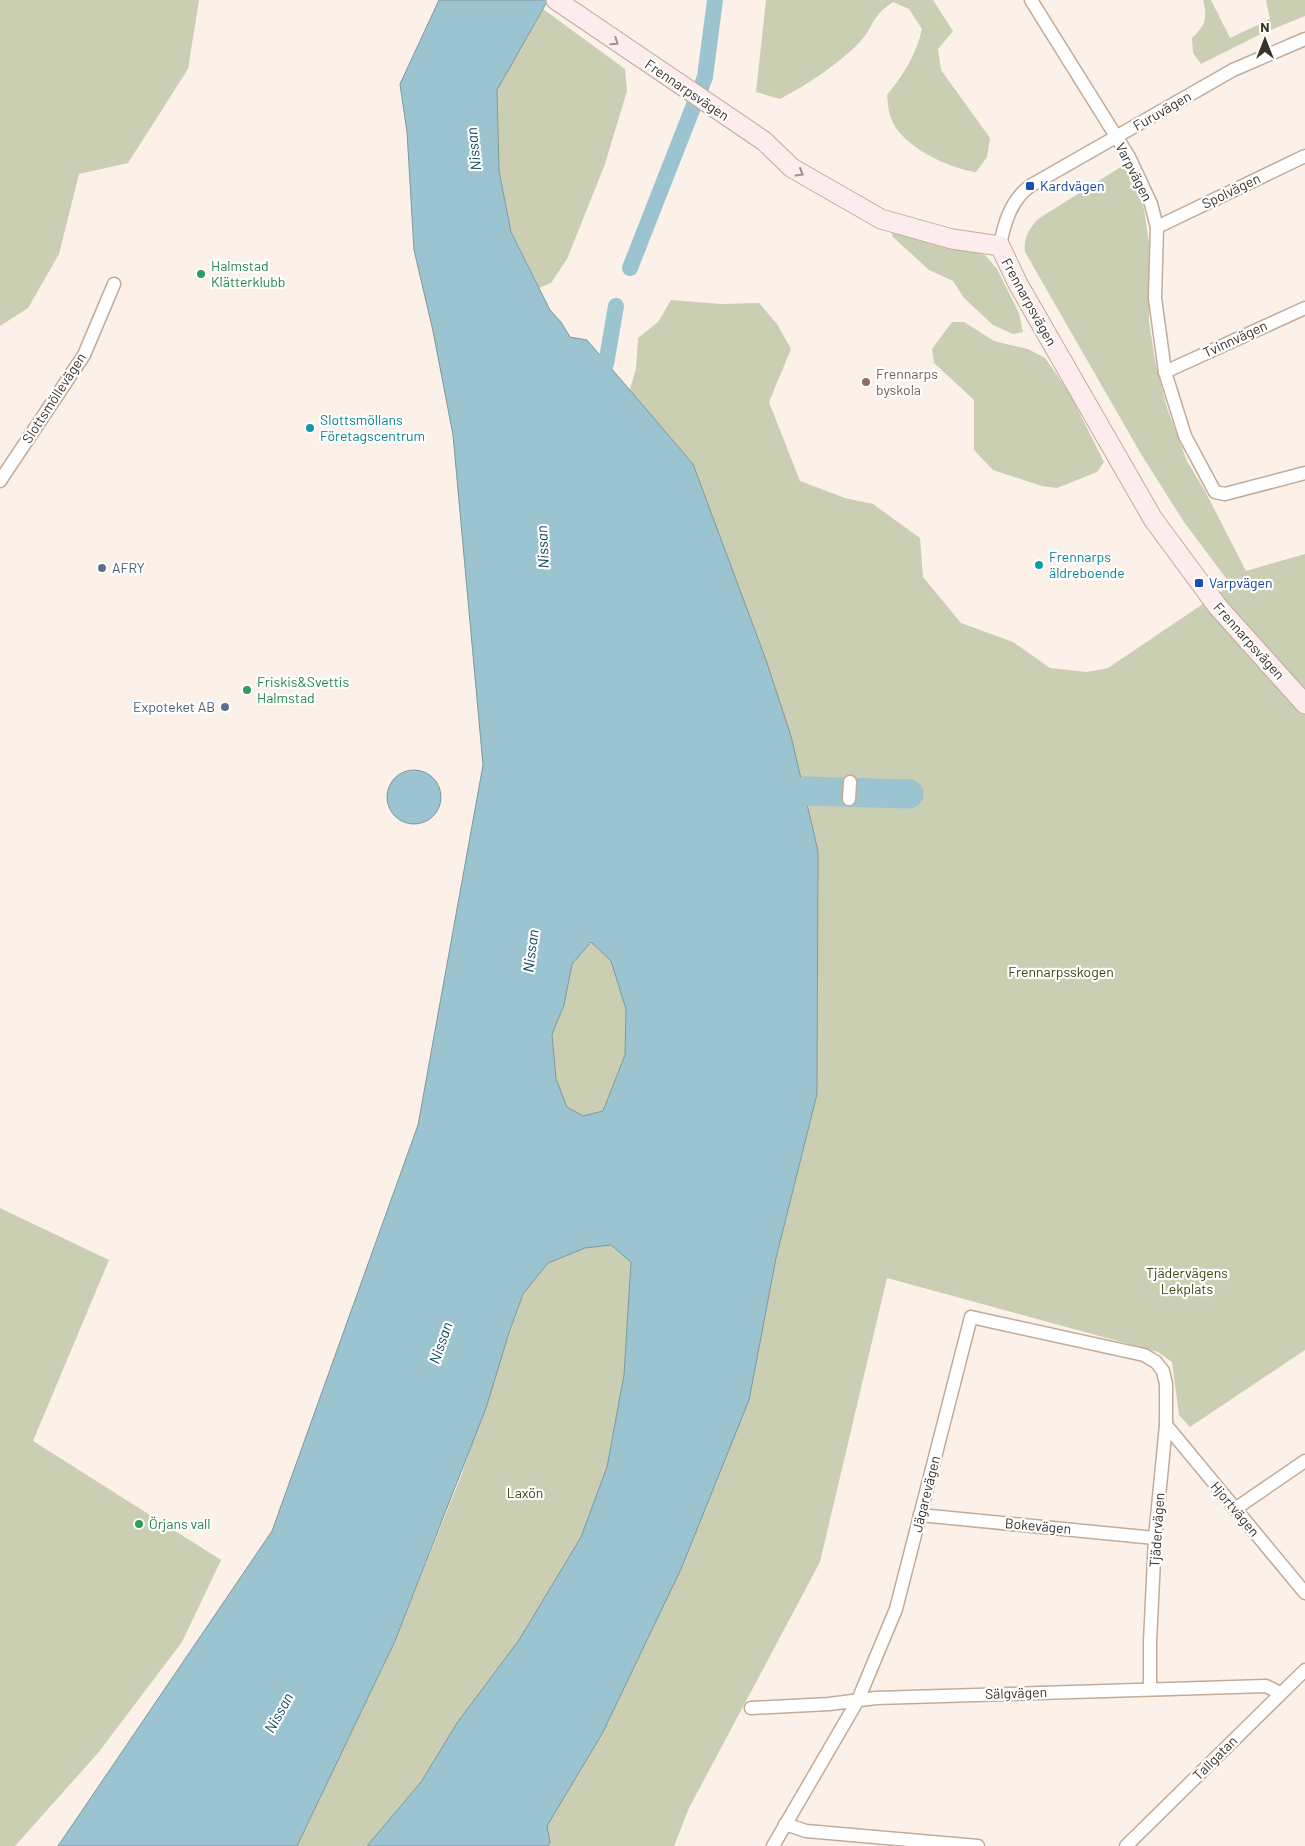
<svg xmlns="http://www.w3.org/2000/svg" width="1305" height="1846" font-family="Barlow,sans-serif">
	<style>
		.green { fill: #caceb2 }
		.water { fill: #9bc3d0; stroke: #7e989e; fill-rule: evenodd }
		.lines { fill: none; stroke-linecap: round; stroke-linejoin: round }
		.canal { stroke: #9bc3d0; stroke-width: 16 }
		.river { stroke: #9bc3d0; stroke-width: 29 }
		.street-casing { stroke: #c3ab97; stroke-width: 15 }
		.secondary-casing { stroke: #c3ab97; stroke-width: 21 }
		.street { stroke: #fff; stroke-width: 12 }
		.secondary { stroke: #fdeced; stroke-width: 19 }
		.oneway { stroke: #9c8f8c }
		.transit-dot { fill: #1a4fb4; stroke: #fff; stroke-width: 2 }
		.leisure-dot { fill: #2e9e5b; stroke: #fff; stroke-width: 2 }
		.education-dot { fill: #8d6e63; stroke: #fff; stroke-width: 2 }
		.culture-dot { fill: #0f9aa8; stroke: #fff; stroke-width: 2 }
		.service-dot { fill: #5c6f8a; stroke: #fff; stroke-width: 2 }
		.labels { text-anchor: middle; stroke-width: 4.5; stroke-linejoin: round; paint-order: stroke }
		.street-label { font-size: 14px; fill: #3b322a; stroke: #fff }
		.transit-label { font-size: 14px; fill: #164399; stroke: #fff; text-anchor: start }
		.leisure-label { font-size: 14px; fill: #27864d; stroke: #fff; text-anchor: start }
		.education-label { font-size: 14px; fill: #785e54; stroke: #fff; text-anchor: start }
		.culture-label { font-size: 14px; fill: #0d838f; stroke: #fff; text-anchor: start }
		.service-label { font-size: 14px; fill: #4e5e75; stroke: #fff; text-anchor: start }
		.park-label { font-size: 14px; fill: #41450c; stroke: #fff }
		.water-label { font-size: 15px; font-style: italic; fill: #114a58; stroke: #fff }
	</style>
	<rect width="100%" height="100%" fill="#fcf1e9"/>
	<!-- green -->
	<g class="green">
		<polygon points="0,0 199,0 188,69 128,163 79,174 59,254 28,308 0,326"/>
		<path d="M766 0H933L953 31 938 49 941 70 990 138 987 157 976 172C950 169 900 146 891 118 888 111 888 102 887 95 904 74 916 55 922 29L909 9 893 2C871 16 874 27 859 43 836 66 808 84 780 99L756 92Z"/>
		<path d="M1203 0H1211L1230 38 1270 19 1266 0H1305V16L1263 33 1201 64 1193 53 1192 38C1205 26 1208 18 1203 0Z"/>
		<polygon points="543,9 625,69 627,91 605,164 567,259 551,283 539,288 511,232 499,171 497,90"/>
		<path d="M1124 165 1136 187 1144 209 1149 243V321L1155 361 1167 408 1187 461 1206 493 1246 571 1305 554V1350L1190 1427 1179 1415 1172 1362 1158 1352 887 1278 820 1562 689 1808 674 1846H548L550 1842 547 1826 602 1734 748 1400 776 1258 817 1094 818 851 791 736 766 660 693 464 629 392 636 369 638 338 658 322 671 300 721 304 759 303 777 324 791 349 769 402 800 481 845 498 873 504 920 538 923 577 961 623 1013 642 1050 668 1087 672 1108 668 1231 585 1184 522 1141 454 1025 252C1023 238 1029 229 1038 219Z"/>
		<polygon points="893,232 985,255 997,269 1019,313 1023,332 1013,334 993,325 964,298 953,281 929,270 892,236"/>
		<polygon points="952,322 964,322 994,341 1028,349 1045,358 1069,392 1104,462 1097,472 1057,488 1042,486 993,470 974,450 974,400 934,363 932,349"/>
		<polygon points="591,942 611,961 626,1009 625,1055 603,1111 583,1116 567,1107 555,1079 552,1034 564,1005 572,964"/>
		<polygon points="0,1208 109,1260 33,1441 221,1560 182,1642 98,1753 15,1846 0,1846"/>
		<polygon points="611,1245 631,1262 624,1375 607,1467 581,1537 519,1640 457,1723 421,1782 367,1846 297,1846 395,1641 461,1476 523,1294 548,1263 585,1248"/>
	</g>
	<!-- water -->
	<g class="water">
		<path d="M439 0H548L497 90 499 171 511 232 550 310 561 322 570 337 587 340 693 464 766 660 791 736 818 851 817 1094 776 1258 749 1400 681 1569 602 1734 547 1826 550 1842 548 1846H367L421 1782 457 1723 519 1640 581 1537 607 1467 624 1375 631 1262 611 1245 585 1248 548 1263 523 1294 509 1333 486 1408 395 1641 297 1846H58L272 1531 418 1125 483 765 453 435 433 331 414 250 407 132 400 84ZM591 942 611 961 626 1009 625 1055 603 1111 583 1116 567 1107 556 1079 552 1034 564 1005 572 964Z"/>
		<circle cx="414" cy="797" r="27"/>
	</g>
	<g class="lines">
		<!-- canal -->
		<g class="canal">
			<polyline points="630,268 705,77 715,0"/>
			<polyline points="606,364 616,306"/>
		</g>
		<!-- river -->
		<polyline class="river" points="804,791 909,794"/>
		<defs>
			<g id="street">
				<polyline points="1031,0 1129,157 1151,204 1157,227 1155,298 1165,372 1185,436 1215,492 1225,494 1305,473"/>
				<polyline points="1157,227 1305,156"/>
				<path d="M1000 246C1004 223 1011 200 1030 186L1233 70 1305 39"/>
				<polyline points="1165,372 1305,308"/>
				<polyline points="0,481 84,355 114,284"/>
				<polyline points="849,799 850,782"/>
				<polyline points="1166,1425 1305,1593"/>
				<polyline points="1235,1509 1305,1461"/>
				<polyline points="920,1515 1155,1538"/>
				<polyline points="751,1708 829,1704 876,1698 1266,1686 1280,1693"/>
				<polyline points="785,1824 806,1831 978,1846"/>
				<polyline points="773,1846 858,1700 896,1609 971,1317 1144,1355 1156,1362 1163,1371 1166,1384 1166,1425 1155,1538 1150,1642 1150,1689"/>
				<polyline points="1126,1846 1305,1670"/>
			</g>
			<polyline id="secondary" points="556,0 764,141 792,168 881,219 952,239 1000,246 1018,284 1153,519 1218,607 1305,704"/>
		</defs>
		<!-- street casing -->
		<use href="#street" class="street-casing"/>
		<!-- secondary casing -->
		<use href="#secondary" class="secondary-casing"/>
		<!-- street -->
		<use href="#street" class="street"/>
		<!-- secondary -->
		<use href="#secondary" class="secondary"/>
	</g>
	<!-- one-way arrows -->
	<defs><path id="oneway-chevron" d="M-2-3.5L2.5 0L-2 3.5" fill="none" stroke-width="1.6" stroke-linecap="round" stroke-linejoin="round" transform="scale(1.25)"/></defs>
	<g class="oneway">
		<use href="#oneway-chevron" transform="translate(615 42) rotate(34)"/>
		<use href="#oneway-chevron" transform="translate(800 173) rotate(30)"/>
	</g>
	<!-- markers -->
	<g class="transit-dot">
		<rect x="1025" y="181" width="10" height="10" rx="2.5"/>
		<rect x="1194" y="578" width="10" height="10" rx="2.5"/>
	</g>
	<g class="leisure-dot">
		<circle cx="201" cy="274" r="5"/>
		<circle cx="247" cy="690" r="5"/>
		<circle cx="139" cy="1524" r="5"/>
	</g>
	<circle class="education-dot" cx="866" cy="382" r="5"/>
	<g class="culture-dot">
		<circle cx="310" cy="428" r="5"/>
		<circle cx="1039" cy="565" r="5"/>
	</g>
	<g class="service-dot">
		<circle cx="102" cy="568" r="5"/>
		<circle cx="225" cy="707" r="5"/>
	</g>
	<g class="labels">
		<!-- street labels -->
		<g class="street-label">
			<text transform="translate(687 90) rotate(34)" y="5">Frennarpsvägen</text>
			<text transform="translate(1162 111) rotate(-30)" y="5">Furuvägen</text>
			<text transform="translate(1134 172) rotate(63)" y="5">Varpvägen</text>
			<text transform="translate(1231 191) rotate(-26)" y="5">Spolvägen</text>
			<text transform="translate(1029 302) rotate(61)" y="5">Frennarpsvägen</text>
			<text transform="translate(1235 339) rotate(-25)" y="5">Tvinnvägen</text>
			<text transform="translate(54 398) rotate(-57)" y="5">Slottsmöllevägen</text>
			<text transform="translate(1249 641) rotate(48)" y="5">Frennarpsvägen</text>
			<text transform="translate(926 1494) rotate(-76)" y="5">Jägarevägen</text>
			<text transform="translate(1235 1509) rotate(50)" y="5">Hjortvägen</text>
			<text transform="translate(1038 1526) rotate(5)" y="5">Bokevägen</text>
			<text transform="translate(1157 1530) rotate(-86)" y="5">Tjädervägen</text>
			<text transform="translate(1016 1693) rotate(-2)" y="5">Sälgvägen</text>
			<text transform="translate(1215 1758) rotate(-45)" y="5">Tallgatan</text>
		</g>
		<!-- transit labels -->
		<g class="transit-label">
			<text x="1040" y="191">Kardvägen</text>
			<text x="1209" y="588">Varpvägen</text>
		</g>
		<!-- leisure labels -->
		<g class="leisure-label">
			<text x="211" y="271">Halmstad<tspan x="211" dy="16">Klätterklubb</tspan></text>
			<text x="257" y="687">Friskis&amp;Svettis<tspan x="257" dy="16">Halmstad</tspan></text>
			<text x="149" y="1529">Örjans vall</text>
		</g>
		<!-- education labels -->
		<g class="education-label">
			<text x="876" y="379">Frennarps<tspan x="876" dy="16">byskola</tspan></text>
		</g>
		<!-- culture labels -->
		<g class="culture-label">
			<text x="320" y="425">Slottsmöllans<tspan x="320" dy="16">Företagscentrum</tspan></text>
			<text x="1049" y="562">Frennarps<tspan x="1049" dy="16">äldreboende</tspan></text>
		</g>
		<!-- service labels -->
		<g class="service-label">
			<text x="112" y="573">AFRY</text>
			<text x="215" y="712" text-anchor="end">Expoteket AB</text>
		</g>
		<!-- park labels -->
		<g class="park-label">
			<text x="1061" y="977">Frennarpsskogen</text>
			<text x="1187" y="1278">Tjädervägens<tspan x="1187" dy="16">Lekplats</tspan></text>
			<text x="525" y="1498">Laxön</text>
		</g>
		<!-- water labels -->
		<g class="water-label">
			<text transform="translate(474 149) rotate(-96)" y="5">Nissan</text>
			<text transform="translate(543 547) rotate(-93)" y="5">Nissan</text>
			<text transform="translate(531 951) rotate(-83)" y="5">Nissan</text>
			<text transform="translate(441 1343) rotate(-71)" y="5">Nissan</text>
			<text transform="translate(279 1713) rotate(-61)" y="5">Nissan</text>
		</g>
	</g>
	<!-- north arrow -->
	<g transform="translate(1265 40)" stroke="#ffffff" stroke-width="4" paint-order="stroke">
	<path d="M0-4L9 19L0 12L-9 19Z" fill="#3b322a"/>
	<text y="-8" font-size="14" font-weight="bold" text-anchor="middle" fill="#3b322a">N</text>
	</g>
</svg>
